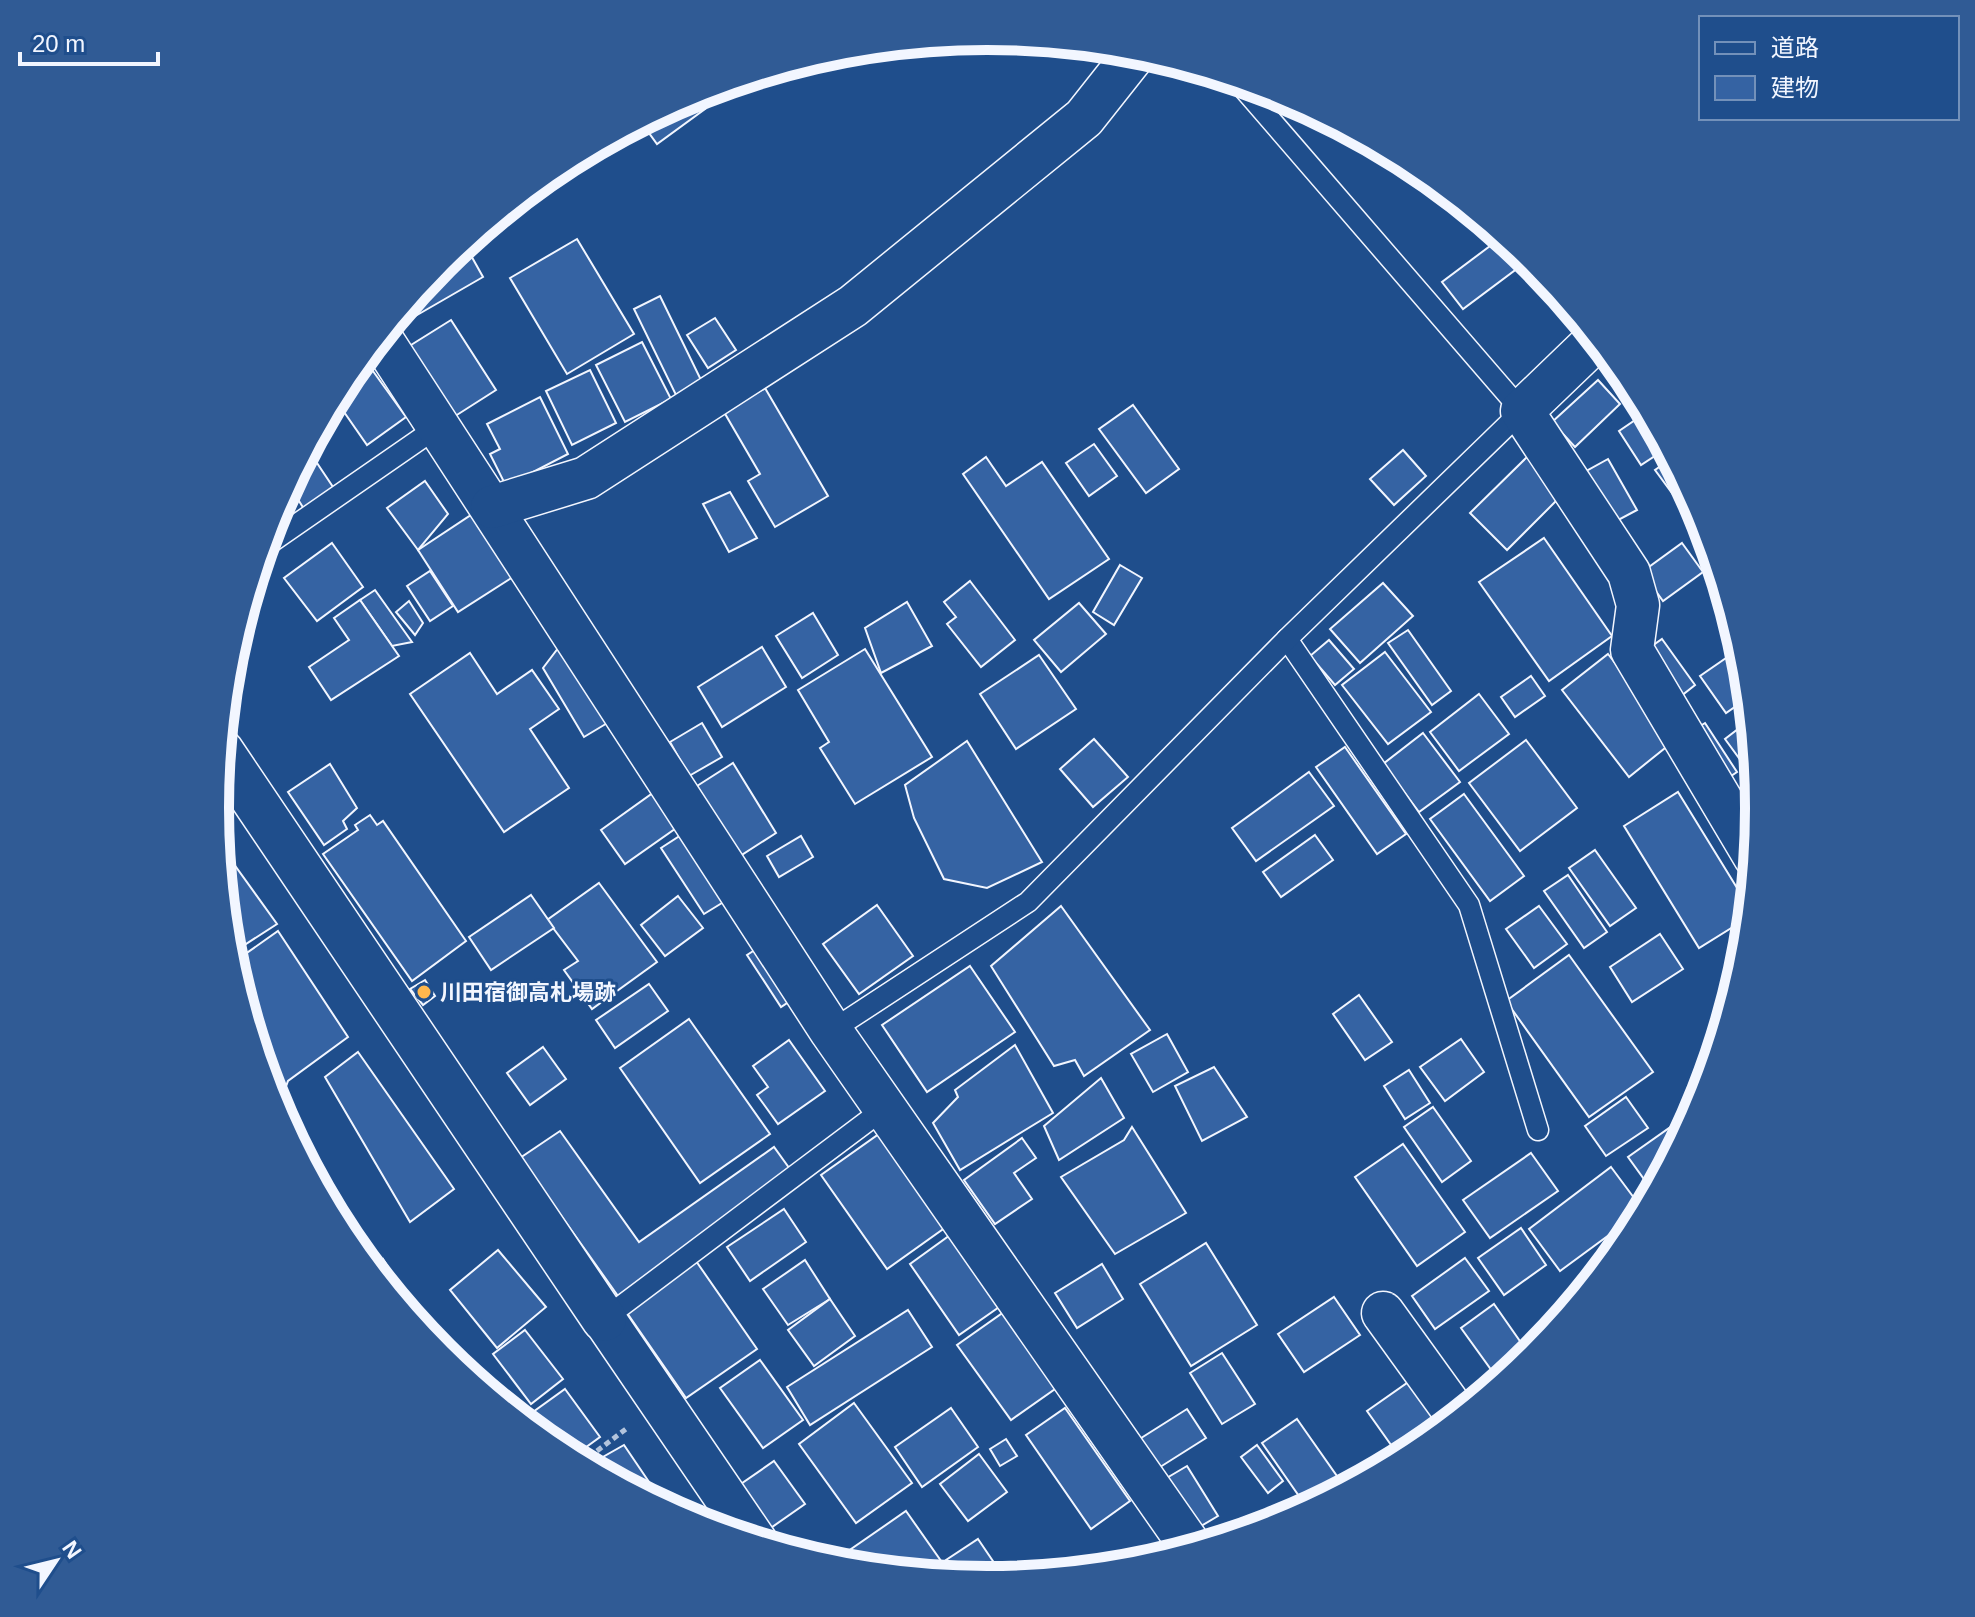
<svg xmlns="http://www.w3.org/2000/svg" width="1975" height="1617" font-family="Helvetica,'Noto Sans JP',sans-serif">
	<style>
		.building { fill: #3563a3; stroke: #f2f6ff; stroke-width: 2 }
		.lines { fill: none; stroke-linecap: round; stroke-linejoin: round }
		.lane-casing { stroke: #f2f6ff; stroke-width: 23 }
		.street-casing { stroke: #f2f6ff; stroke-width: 45 }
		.secondary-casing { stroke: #f2f6ff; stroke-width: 47 }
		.path { stroke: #b3c4dc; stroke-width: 5; stroke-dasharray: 6 4; stroke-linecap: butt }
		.lane { stroke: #1f4e8c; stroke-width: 20 }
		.street { stroke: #1f4e8c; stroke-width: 42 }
		.secondary { stroke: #1f4e8c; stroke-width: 44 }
		.poi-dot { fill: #ffb74d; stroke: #1f4e8c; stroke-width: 3 }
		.labels { text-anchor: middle; stroke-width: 6; stroke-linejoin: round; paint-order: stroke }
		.poi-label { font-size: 22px; font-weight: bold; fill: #f2f6ff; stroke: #1f4e8c; text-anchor: start }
		.rim { fill: none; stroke: #f2f6ff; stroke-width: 10 }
	</style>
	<rect width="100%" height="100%" fill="#1f4e8c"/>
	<!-- building -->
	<g class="building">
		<polygon points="694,94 705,109 657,144 641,122"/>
		<polygon points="1502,237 1530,259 1463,309 1442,282"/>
		<polygon points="577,239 634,334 567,374 510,278"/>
		<polygon points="464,243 483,277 405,322 400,313 442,262"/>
		<polygon points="660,296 702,382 676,395 634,309"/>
		<polygon points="715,318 736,350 708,368 687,335"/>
		<polygon points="451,320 496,390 449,420 403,350"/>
		<polygon points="642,342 671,399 625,422 596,365"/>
		<polygon points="365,360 406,417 367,445 335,399 345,379"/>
		<polygon points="590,370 616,423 572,445 546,391"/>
		<polygon points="1598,380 1620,404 1575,447 1552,422"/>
		<polygon points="765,388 828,496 775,527 748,481 760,474 724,412"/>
		<polygon points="540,397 568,454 506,486 490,454 500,449 487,424"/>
		<polygon points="1133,405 1179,469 1146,493 1099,429"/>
		<polygon points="1647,412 1667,448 1641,465 1619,431"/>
		<polygon points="1094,444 1117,476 1089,496 1066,463"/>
		<polygon points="1403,450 1426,476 1394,505 1370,479"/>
		<polygon points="313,457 335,490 304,509 289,485 299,466"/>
		<polygon points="986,457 1006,486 1042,462 1109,559 1049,599 963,474"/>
		<polygon points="1527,457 1563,494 1507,550 1470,513"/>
		<polygon points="1672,458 1701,513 1708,542 1655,470"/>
		<polygon points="1608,459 1637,510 1609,525 1581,474"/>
		<polygon points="425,481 448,514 418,550 387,508"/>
		<polygon points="730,492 757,538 729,552 703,504"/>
		<polygon points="471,515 513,577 458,612 418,550"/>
		<polygon points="1544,538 1612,636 1549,681 1479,582"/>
		<polygon points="332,543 363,587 317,621 284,578"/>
		<polygon points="1682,543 1703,572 1663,601 1642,572"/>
		<polygon points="1120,565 1142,578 1114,625 1093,612"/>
		<polygon points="430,571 453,606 430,621 407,586"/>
		<polygon points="970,581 1015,640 981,667 947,624 956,617 944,602"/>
		<polygon points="1383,583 1413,616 1360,663 1330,629"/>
		<polygon points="375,590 412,642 392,646 360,600"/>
		<polygon points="360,600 399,656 331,700 309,667 349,640 334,618"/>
		<polygon points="409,601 423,623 415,635 396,612"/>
		<polygon points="907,602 932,646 881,673 865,628"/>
		<polygon points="1079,603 1106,634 1061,672 1034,640"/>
		<polygon points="813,613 838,655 802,678 776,636"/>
		<polygon points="1408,630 1451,691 1432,705 1388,643"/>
		<polygon points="1662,639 1695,685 1676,700 1642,653"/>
		<polygon points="1329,640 1354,669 1335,685 1310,656"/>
		<polygon points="562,643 609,722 584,737 543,668"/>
		<polygon points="762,647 786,687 722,727 698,687"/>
		<polygon points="1742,647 1749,697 1726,713 1700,676"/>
		<polygon points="865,649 932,757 855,804 820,748 829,742 798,690"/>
		<polygon points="1385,652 1431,712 1388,744 1342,685"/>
		<polygon points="470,653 497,694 532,670 559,709 530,729 569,788 504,832 410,694"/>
		<polygon points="1608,654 1675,740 1629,777 1562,690"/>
		<polygon points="1039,655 1076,709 1016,749 980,694"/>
		<polygon points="1531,676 1545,696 1515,717 1501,697"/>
		<polygon points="1479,694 1509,734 1459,771 1430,732"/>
		<polygon points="702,723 722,757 689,776 670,742"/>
		<polygon points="1705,723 1737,772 1722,782 1689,733"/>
		<polygon points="1738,729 1754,753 1755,757 1744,765 1725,739"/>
		<polygon points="1423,733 1460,782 1419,812 1383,764"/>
		<polygon points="1094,739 1128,777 1093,807 1060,769"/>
		<polygon points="1526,740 1577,808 1520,851 1469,783"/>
		<polygon points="967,741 1042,862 987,888 944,879 914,818 905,785"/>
		<polygon points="1345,747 1406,834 1377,854 1316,767"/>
		<polygon points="733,763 776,833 740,856 697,786"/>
		<polygon points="330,764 357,808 343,821 347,829 324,845 288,792"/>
		<polygon points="1309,772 1334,806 1256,861 1232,828"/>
		<polygon points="1756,776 1760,809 1759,822 1748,830 1725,799"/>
		<polygon points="664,785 689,819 625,864 601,830"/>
		<polygon points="1678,792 1750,909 1749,917 1699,948 1624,826"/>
		<polygon points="1464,794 1524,876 1490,901 1430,819"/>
		<polygon points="370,815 377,825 383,821 466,941 412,981 323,854 358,830 355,825"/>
		<polygon points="692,828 735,895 704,914 661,848"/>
		<polygon points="1315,835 1333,860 1281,897 1263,872"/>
		<polygon points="801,836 813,857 779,877 767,856"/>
		<polygon points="218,842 277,924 229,955"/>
		<polygon points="1595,850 1636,908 1610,926 1569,868"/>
		<polygon points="1568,875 1607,932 1584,948 1544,891"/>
		<polygon points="599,883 657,962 592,1009 564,970 578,961 547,920"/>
		<polygon points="531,895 554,928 491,970 469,937"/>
		<polygon points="678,896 703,928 665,956 641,925"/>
		<polygon points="877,905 913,956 859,994 823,944"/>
		<polygon points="1061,906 1150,1030 1084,1076 1075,1060 1054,1066 991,966"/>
		<polygon points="1539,906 1567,944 1534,968 1506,929"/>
		<polygon points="278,931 348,1037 288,1081 284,1092 273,1100 258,1051 263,1047 252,1031 231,964"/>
		<polygon points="1660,934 1683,969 1632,1002 1610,967"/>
		<polygon points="769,941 802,993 781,1007 747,955"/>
		<polygon points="1569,955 1653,1072 1589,1117 1506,1001"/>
		<polygon points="970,966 1015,1032 927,1092 882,1025"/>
		<polygon points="425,980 435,996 423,1005 410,989"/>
		<polygon points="649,984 668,1011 615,1048 596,1020"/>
		<polygon points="1359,995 1392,1042 1365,1060 1333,1014"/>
		<polygon points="689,1019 770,1134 700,1183 620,1068"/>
		<polygon points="1167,1034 1188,1072 1153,1092 1131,1054"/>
		<polygon points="1461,1039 1484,1072 1445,1101 1420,1067"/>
		<polygon points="789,1040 825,1091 778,1124 757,1095 768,1087 753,1066"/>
		<polygon points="1015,1045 1053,1113 960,1170 933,1123 958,1097 955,1090"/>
		<polygon points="543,1047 566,1079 530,1105 507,1073"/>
		<polygon points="358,1052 454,1189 410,1222 325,1077"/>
		<polygon points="1214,1067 1247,1117 1202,1141 1175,1086"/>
		<polygon points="1409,1070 1430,1103 1405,1119 1384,1086"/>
		<polygon points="1101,1078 1124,1118 1059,1160 1044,1126"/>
		<polygon points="1626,1097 1648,1128 1606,1156 1585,1126"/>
		<polygon points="1433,1107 1471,1161 1442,1182 1404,1127"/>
		<polygon points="1672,1126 1682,1140 1654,1193 1628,1157"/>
		<polygon points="1132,1127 1186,1213 1115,1254 1061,1177 1124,1140"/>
		<polygon points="886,1129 953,1222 887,1269 821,1175"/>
		<polygon points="560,1131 639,1242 774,1147 792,1172 618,1296 520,1158"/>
		<polygon points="1022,1138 1036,1158 1014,1173 1032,1199 995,1224 964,1180"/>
		<polygon points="1403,1144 1465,1232 1417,1266 1355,1177"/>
		<polygon points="1531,1153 1558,1191 1490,1238 1463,1200"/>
		<polygon points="1611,1167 1643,1210 1560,1271 1529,1229"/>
		<polygon points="784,1209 806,1242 750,1281 727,1247"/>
		<polygon points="1521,1228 1546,1265 1504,1295 1478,1258"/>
		<polygon points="953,1233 1002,1305 959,1335 910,1264"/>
		<polygon points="1206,1243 1257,1325 1191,1366 1140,1284"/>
		<polygon points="498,1250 546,1307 497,1348 450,1290"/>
		<polygon points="1465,1258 1489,1291 1435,1329 1412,1296"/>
		<polygon points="383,1259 418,1316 413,1320 371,1269"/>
		<polygon points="805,1260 830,1299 788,1325 763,1289"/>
		<polygon points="696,1261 757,1349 686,1398 625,1310"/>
		<polygon points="1102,1264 1123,1299 1077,1328 1055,1293"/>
		<polygon points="1334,1297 1360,1335 1304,1372 1278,1334"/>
		<polygon points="830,1299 855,1336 814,1366 788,1330"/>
		<polygon points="1494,1304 1531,1357 1500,1382 1461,1328"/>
		<polygon points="1011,1307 1065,1382 1011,1420 957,1345"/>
		<polygon points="908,1310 932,1347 810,1425 787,1387"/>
		<polygon points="525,1330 563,1379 531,1404 493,1354"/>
		<polygon points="1222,1353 1255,1404 1222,1424 1190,1373"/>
		<polygon points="760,1360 803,1420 763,1448 720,1388"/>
		<polygon points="1417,1376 1450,1424 1416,1451 1401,1459 1367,1411"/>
		<polygon points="565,1389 600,1437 571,1458 563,1453 533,1412"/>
		<polygon points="854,1403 912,1483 856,1523 799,1444"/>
		<polygon points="951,1408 978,1447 922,1487 895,1447"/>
		<polygon points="1065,1408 1130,1501 1091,1529 1026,1435"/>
		<polygon points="1187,1409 1206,1438 1157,1469 1138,1440"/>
		<polygon points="1297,1419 1346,1489 1308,1509 1262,1443"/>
		<polygon points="1006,1439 1017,1456 1000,1466 990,1449"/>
		<polygon points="624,1445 668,1510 587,1466"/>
		<polygon points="1257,1445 1283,1481 1268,1493 1241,1457"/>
		<polygon points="979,1454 1007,1492 968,1521 940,1484"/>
		<polygon points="774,1461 805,1504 765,1532 735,1488"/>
		<polygon points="1187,1466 1218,1516 1196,1529 1165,1479"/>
		<polygon points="906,1511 953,1578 849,1567 841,1556"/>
		<polygon points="978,1539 1001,1573 989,1581 958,1578 946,1560"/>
	</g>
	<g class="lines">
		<defs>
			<g id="lane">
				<polyline points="264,547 439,426"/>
				<polyline points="1287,639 1469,905 1538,1130"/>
				<polyline points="831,1031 1028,902 1287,639 1522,411 1237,81"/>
				<polyline points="604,1319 885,1108"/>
			</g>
			<g id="street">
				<polyline points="380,337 831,1031 1193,1550"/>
				<polyline points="1597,339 1522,411 1629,573 1638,605 1632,650 1755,857"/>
				<polyline points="492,507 586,478 853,306 1084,118 1137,51"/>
				<polyline points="1383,1313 1458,1417"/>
				<polyline points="604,1319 756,1542"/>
			</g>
			<polyline id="secondary" points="221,751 604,1319"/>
		</defs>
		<!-- lane casing -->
		<use href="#lane" class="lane-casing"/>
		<!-- street casing -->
		<use href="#street" class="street-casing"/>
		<!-- secondary casing -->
		<use href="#secondary" class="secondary-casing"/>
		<!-- path -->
		<polyline class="path" points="581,1463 626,1429"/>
		<!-- lane -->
		<use href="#lane" class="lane"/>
		<!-- street -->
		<use href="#street" class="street"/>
		<!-- secondary -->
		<use href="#secondary" class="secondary"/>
	</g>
	<!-- markers -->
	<circle class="poi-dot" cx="424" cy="992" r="8"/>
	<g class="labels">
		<!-- poi labels -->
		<g class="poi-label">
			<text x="440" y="1000">川田宿御高札場跡</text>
		</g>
	</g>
	<!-- crop -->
	<path d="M0 0H1975V1617H0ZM229 808a758 758 0 1 1 1516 0a758 758 0 1 1-1516 0Z" fill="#305b95" fill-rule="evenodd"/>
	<path class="rim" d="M229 808a758 758 0 1 1 1516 0a758 758 0 1 1-1516 0Z"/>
	<!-- legend -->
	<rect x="1699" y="16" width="260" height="104" fill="#1f4e8c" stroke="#7391ba" stroke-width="2"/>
	<rect x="1715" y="42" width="40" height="12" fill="#1f4e8c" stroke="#7391ba" stroke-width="2"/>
	<text x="1771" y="56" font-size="24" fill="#f2f6ff">道路</text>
	<rect x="1715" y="76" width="40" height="24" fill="#3563a3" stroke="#7391ba" stroke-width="2"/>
	<text x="1771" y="96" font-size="24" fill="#f2f6ff">建物</text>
	<!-- north arrow -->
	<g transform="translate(56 1561) rotate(55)" stroke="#1f4e8c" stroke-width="6" paint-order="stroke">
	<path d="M0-6L14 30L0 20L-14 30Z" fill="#f2f6ff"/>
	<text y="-12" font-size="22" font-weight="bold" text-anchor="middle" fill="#f2f6ff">N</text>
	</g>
	<!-- scale -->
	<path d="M20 52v12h138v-12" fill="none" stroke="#f2f6ff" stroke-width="4"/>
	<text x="32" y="52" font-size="24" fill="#f2f6ff" stroke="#1f4e8c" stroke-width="6" paint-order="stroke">20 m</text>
</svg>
